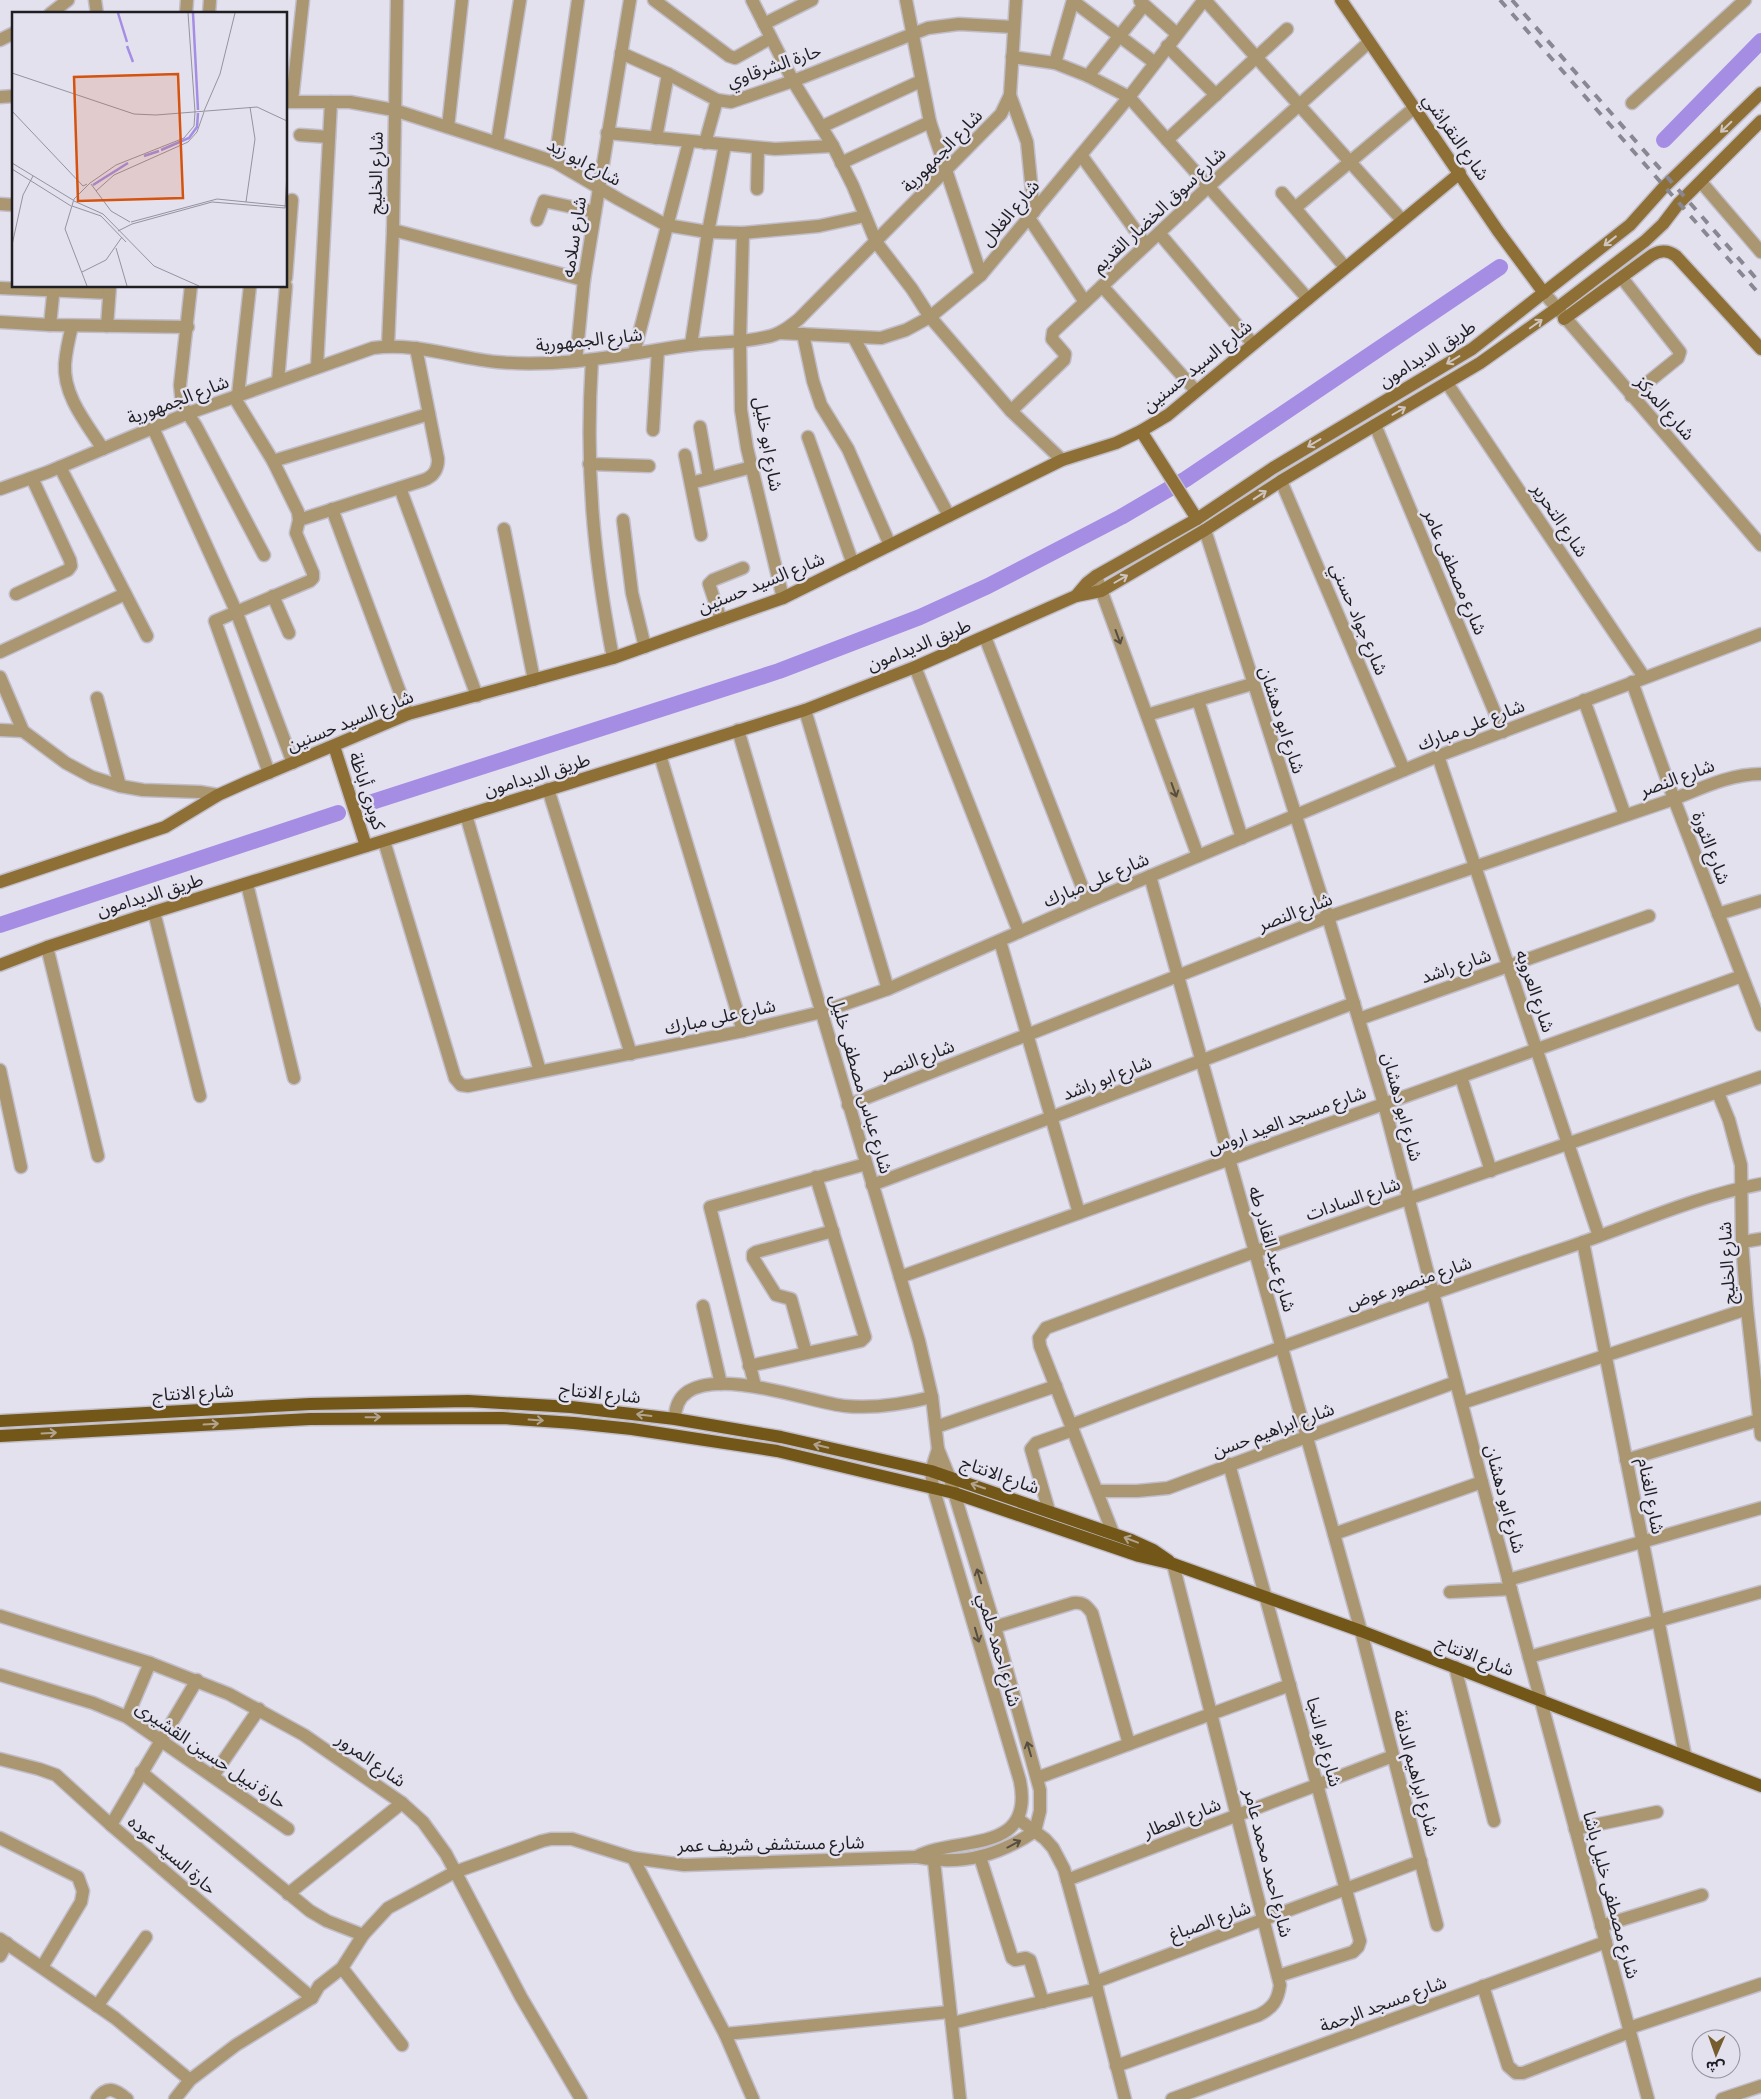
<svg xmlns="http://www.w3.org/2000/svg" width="1761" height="2099" font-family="Barlow,'Noto Sans Arabic',sans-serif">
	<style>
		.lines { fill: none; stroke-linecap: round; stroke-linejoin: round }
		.canal { stroke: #a48de3; stroke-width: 16 }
		.street-casing { stroke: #c1beca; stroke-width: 15 }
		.secondary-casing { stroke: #c1beca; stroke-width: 15 }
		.primary-casing { stroke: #c1beca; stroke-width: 15 }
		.street { stroke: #aa9671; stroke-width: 12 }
		.secondary { stroke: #8e7036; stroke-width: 12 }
		.primary { stroke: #735719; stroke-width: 12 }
		.rail { stroke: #898791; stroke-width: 4; stroke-dasharray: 9 9; stroke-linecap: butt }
		.oneway { stroke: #cec5c1 }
		.oneway2 { stroke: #574e42 }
		.oneway3 { stroke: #b1a38f }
		.labels { text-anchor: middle; stroke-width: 5; stroke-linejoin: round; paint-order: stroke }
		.street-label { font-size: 18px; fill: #1f1e23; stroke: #e4e1ef }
		.inset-river { fill: none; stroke: #a48de3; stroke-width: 2.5 }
		.inset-road { fill: none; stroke: #95939d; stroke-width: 1 }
		.view { fill: #d4530e; fill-opacity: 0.15; stroke: #d4530e; stroke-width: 2.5 }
		.inset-edge { fill: none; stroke: #1f1e23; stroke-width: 2.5 }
	</style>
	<rect width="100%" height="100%" fill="#e4e1ef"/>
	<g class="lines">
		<!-- canal -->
		<g class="canal">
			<polyline points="1664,140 1761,41"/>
			<polyline points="369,803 779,671 920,617 988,586 1121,517 1186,479 1500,267"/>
			<polyline points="0,925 338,813"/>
		</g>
		<defs>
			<g id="street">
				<polyline points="95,0 97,14"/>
				<polyline points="654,0 729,56 735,58 771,38"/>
				<polyline points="752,0 793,81 833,146 853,186 876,242 912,289 930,317 1011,411 1062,460"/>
				<polyline points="906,0 930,122 981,275"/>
				<polyline points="1205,0 1402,220"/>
				<polyline points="1073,1 1155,63"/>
				<polyline points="1140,1 1177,34"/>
				<polyline points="50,14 68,0"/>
				<polyline points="186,14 187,0"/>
				<polyline points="209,14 210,0"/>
				<polyline points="764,24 812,0"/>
				<polyline points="0,40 14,33"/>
				<polyline points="1167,46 1216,95"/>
				<polyline points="621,53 668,74 717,100 731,102 793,81 928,28 959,24 1013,27"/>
				<polyline points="1012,57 1055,63 1088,76 1129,97 1308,299"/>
				<polyline points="1055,63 1073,0"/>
				<polyline points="1088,76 1144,5"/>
				<polyline points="1010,95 1027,142 1034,212"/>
				<polyline points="0,97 14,96"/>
				<polyline points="292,101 303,0"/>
				<polyline points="286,102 350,102 394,110 497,143 555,162 620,200 666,225 708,232 743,233 819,226 865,216"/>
				<polyline points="1632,103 1745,0"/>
				<polyline points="448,127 462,0"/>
				<polyline points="821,127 921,81"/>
				<polyline points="607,133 775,149 833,146"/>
				<polyline points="300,135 329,137"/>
				<polyline points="656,138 668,74"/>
				<polyline points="1167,140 1287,29"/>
				<polyline points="497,143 520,0"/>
				<polyline points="705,143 717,100"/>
				<polyline points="1081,155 1146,245"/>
				<polyline points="555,162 578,0"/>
				<polyline points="841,163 930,122"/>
				<polyline points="1701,182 1761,252"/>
				<polyline points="757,189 758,148"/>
				<polyline points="1282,193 1345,267"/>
				<polyline points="0,204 14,205"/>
				<polyline points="1295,208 1414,108"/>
				<polyline points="1029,218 1085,302"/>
				<polyline points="537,220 544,201 595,212"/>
				<polyline points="393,230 584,280"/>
				<polyline points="743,233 740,340 741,410 747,448 783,598"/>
				<polyline points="1159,233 1253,344"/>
				<polyline points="286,278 292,200"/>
				<polyline points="1622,278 1680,352 1678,358 1631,396"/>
				<polyline points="191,286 180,385 182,405 196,426 264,555"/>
				<polyline points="1102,286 1196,391"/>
				<polyline points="0,288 109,293"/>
				<polyline points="1544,293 1761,545"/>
				<polyline points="0,322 50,325 188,327"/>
				<polyline points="50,325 54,286"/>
				<path d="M72 326C69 338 66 351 65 364 63 396 87 424 103 449"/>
				<polyline points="107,326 110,286"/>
				<polyline points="780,333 881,338 906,330 930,317 981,275 1129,97 1204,0"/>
				<polyline points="803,334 813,381 821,405 848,449 890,545"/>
				<polyline points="854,338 949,516"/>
				<polyline points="691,345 708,232 725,145"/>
				<polyline points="388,346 393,230 397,0"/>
				<polyline points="634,353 689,142"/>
				<path d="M592 360C585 466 593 554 613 658"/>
				<polyline points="576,361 584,280 630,0"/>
				<polyline points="317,367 331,102"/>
				<polyline points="278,381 286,286"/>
				<polyline points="1447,383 1644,677"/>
				<polyline points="238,395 250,286"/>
				<polyline points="234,397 273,461 298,512 299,520 296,533 313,573 313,578 310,581 215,621 269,773"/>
				<polyline points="1011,411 1064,360 1065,354 1052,339 1053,332 1208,187 1368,43"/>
				<polyline points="1375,425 1503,732"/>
				<polyline points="700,427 709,478"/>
				<polyline points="153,428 236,611 293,763"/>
				<polyline points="653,430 658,350"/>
				<polyline points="808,437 853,564"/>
				<polyline points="685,455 701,535"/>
				<polyline points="273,461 429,414"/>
				<polyline points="589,464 649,466"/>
				<polyline points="60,467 147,636"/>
				<polyline points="1281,481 1404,770"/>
				<polyline points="691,483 752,467"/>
				<polyline points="400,488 477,696"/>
				<path d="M0 489 48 472 186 414 373 348C415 342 456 358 497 362 563 368 626 354 690 345 715 342 742 343 766 337 779 335 789 327 799 319L1001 114 1010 95 1016 0"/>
				<polyline points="332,509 408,714"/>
				<path d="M299 520 424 480C434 476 438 470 438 459L416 348"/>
				<polyline points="623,520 632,593 645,647"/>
				<polyline points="504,529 534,680"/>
				<polyline points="1205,530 1328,917 1384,1104 1482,1482 1648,2099"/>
				<polyline points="1096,576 1198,856"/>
				<polyline points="16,594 68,570 71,566 70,560 32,478"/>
				<polyline points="273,596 289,633"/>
				<polyline points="721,620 709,584 713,580 743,568"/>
				<polyline points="985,637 1088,902"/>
				<polyline points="0,652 125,594"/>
				<polyline points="915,667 1019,932"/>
				<polyline points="0,677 23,731 66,763 92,777 120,786 143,790 200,792 218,795"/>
				<polyline points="1632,682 1674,799 1761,1025"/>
				<polyline points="97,698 120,786"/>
				<polyline points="1198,700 1242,838"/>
				<polyline points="1584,700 1625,815"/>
				<polyline points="805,710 888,989"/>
				<polyline points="1147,715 1252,684"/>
				<polyline points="0,730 23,731"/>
				<polyline points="660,755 743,1031"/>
				<polyline points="1438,756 1599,1236"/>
				<polyline points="548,789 631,1054"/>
				<polyline points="466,815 540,1071"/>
				<polyline points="384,841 455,1078 461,1085 468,1086 743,1031 822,1012 888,989 1088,902 1438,756 1761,634"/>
				<polyline points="1150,876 1361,1631 1437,1925"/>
				<polyline points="247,884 294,1078"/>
				<polyline points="154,912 200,1096"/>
				<polyline points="1718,914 1761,901"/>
				<polyline points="1000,941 1079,1213"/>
				<polyline points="47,947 98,1156"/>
				<polyline points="1359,1019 1649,916"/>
				<polyline points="0,1070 21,1167"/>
				<polyline points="1461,1077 1491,1171"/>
				<polyline points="1718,1093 1729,1120 1741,1165 1742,1242 1747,1309 1761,1435"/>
				<path d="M848 1105 1328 917 1674 799C1702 788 1730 774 1761 774"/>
				<polyline points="872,1185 1354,1003"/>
				<polyline points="1583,1242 1685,1755"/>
				<polyline points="1742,1242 1761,1239"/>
				<polyline points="900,1277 1742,976"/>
				<polyline points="703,1306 721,1384"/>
				<polyline points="806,1353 791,1299 776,1295 753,1258 753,1254 756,1252 833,1231"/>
				<polyline points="749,1366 861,1341 865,1337 816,1177"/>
				<polyline points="755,1386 710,1207 866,1164"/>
				<polyline points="1462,1403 1747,1309"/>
				<path d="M675 1419C675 1350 809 1403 845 1406 874 1409 904 1404 932 1397"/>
				<path d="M1071 1425C1233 1364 1395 1305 1560 1250 1627 1228 1691 1197 1761 1184"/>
				<polyline points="936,1427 1056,1386"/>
				<polyline points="1626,1460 1759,1420"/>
				<polyline points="1229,1464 1360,1941 1358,1947 1353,1952 1278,1976"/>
				<polyline points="1098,1491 1137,1491 1168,1488 1456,1382"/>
				<polyline points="1049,1511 1031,1449 1036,1443 1073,1430"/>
				<polyline points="1113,1533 1040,1346 1039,1338 1046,1328 1254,1252 1761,1077"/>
				<polyline points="1334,1534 1482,1482"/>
				<polyline points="1508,1580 1761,1508"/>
				<polyline points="1450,1592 1511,1589"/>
				<polyline points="0,1616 150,1663 229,1694 304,1735 402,1803 423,1822 446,1854 521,1997 581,2099"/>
				<path d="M995 1627 1073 1603C1083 1602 1086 1605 1092 1613L1129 1744"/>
				<polyline points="1529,1657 1761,1592"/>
				<polyline points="1455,1667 1494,1821"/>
				<polyline points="0,1675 93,1703 127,1717 288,1829"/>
				<polyline points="127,1717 150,1663"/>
				<polyline points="0,1759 39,1769 56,1775 111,1825 312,1998"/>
				<polyline points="141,1772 310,1911 327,1921 363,1935"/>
				<polyline points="213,1776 259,1709"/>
				<polyline points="1037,1778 1290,1685"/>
				<polyline points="1018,1819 1045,1839 1053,1848 1064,1869 1097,1989 1125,2099"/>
				<polyline points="111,1825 197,1680"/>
				<polyline points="1575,1829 1657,1812"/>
				<polyline points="0,1838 78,1877 83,1891 81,1902 42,1967"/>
				<polyline points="933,1852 960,2099"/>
				<path d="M916 1857C956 1835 1035 1856 1020 1781L933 1487 931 1471 938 1449"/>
				<polyline points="980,1857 1012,1958 1015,1960 1026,1958 1030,1960 1043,2002"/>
				<polyline points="633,1858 725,2034 753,2099"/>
				<polyline points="1067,1880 1393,1756"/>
				<polyline points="288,1894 402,1803"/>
				<polyline points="1601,1926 1702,1895"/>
				<polyline points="0,1939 115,2018 190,2080"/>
				<polyline points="0,1956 7,1943"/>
				<polyline points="342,1968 402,2045"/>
				<polyline points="1095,1982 1421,1861"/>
				<polyline points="1483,1986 1508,2066 1516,2073 1523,2073 1630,2032"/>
				<polyline points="97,2006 146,1937"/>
				<polyline points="952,2023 1097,1989"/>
				<polyline points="1629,2028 1761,1984"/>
				<polyline points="725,2034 949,2012"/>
				<path d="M1116 2066 1259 2015C1273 2008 1278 2000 1280 1985L1173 1564"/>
				<path d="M97 2099C107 2085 115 2089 127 2099"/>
				<path d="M175 2099 190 2080 236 2045 312 1998 319 1986 342 1968 363 1935 388 1908 455 1872 542 1841 551 1839H572L633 1858 684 1865 916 1857C959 1866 999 1856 1035 1831L1040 1811V1790L995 1627 949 1476 938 1449 932 1397 919 1341 738 730"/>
				<polyline points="1172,2099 1606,1942"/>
				<polyline points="1722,2099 1761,2086"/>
			</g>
			<g id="secondary">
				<polyline points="1341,0 1498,231 1544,293"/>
				<path d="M1564 319 1652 255C1661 250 1668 250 1676 256L1761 349"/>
				<polyline points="1141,431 1197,519"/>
				<polyline points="1076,596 1087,583 1096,576 1197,519 1273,468 1472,349 1630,225 1664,187 1761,93"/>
				<polyline points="334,746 366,846"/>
				<polyline points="0,882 165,827 218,795 247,782 408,714 613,658 783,598 1062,460 1116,443 1141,431 1168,415 1460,173"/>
				<polyline points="0,965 47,947 154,912 805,710 915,667 1076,596 1101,591 1205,530 1281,481 1375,425 1480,363 1556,309 1645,241 1663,224 1679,203 1761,121"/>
			</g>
			<g id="primary">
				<polyline points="0,1421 310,1404 468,1401 571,1407 675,1419 781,1437 931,1471 1131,1540 1153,1550 1169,1561"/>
				<polyline points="0,1436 310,1419 502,1418 574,1423 632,1429 777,1451 954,1493 1139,1556 1173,1564 1361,1631 1761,1786"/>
			</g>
		</defs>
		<!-- street casing -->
		<use href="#street" class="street-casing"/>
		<!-- secondary casing -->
		<use href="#secondary" class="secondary-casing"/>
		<!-- primary casing -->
		<use href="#primary" class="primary-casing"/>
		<!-- street -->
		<use href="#street" class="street"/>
		<!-- secondary -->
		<use href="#secondary" class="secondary"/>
		<!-- primary -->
		<use href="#primary" class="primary"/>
		<!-- rail -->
		<g class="rail">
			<polyline points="1500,0 1761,296"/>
			<polyline points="1512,0 1761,284"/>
		</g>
	</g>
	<!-- one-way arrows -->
	<defs><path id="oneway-shaft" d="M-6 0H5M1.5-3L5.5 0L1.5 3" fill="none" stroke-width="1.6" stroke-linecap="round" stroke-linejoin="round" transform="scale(1.25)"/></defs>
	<g class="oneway">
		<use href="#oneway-shaft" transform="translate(1726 127) rotate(136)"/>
		<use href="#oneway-shaft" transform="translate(1610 241) rotate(142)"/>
		<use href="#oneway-shaft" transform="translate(1536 324) rotate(-35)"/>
		<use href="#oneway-shaft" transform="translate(1453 360) rotate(149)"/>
		<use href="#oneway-shaft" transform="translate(1399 411) rotate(-30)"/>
		<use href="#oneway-shaft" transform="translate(1314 443) rotate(149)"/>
		<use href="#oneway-shaft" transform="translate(1260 495) rotate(-33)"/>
		<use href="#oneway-shaft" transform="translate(1121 579) rotate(-30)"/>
	</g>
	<g class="oneway2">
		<use href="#oneway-shaft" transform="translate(1118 637) rotate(70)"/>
		<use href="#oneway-shaft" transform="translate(1174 790) rotate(70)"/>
		<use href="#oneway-shaft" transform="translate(979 1576) rotate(-107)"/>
		<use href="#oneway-shaft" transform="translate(977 1635) rotate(74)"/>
		<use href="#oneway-shaft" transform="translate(1029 1749) rotate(-106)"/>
		<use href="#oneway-shaft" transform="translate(1014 1844) rotate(-28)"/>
	</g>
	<g class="oneway3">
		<use href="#oneway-shaft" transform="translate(644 1415) rotate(-173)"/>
		<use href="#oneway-shaft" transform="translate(373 1417) rotate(-1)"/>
		<use href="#oneway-shaft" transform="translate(536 1420) rotate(4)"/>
		<use href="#oneway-shaft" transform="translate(211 1424) rotate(-3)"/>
		<use href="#oneway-shaft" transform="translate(49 1433) rotate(-3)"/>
		<use href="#oneway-shaft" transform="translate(821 1446) rotate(-167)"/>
		<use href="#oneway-shaft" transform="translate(978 1486) rotate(-161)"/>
		<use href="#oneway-shaft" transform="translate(1131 1540) rotate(-159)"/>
	</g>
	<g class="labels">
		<!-- street labels -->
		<g class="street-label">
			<text transform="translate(774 66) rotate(-19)" y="6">حارة الشرقاوي</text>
			<text transform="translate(1456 137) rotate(55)" y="6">شارع النقراشي</text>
			<text transform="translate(942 151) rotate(-46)" y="6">شارع الجمهورية</text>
			<text transform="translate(584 162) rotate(28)" y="6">شارع ابو زيد</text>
			<text transform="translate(376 173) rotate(-89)" y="6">شارع الخليج</text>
			<text transform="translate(1159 210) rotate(-43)" y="6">شارع سوق الخضار القديم</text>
			<text transform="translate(1010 213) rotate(-50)" y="6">شارع الغلال</text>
			<text transform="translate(574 237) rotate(-81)" y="6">شارع سلامه</text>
			<text transform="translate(589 340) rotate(-6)" y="6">شارع الجمهورية</text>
			<text transform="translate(1427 354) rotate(-32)" y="6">طريق الديدامون</text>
			<text transform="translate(1197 366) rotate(-39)" y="6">شارع السيد حسنين</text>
			<text transform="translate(178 400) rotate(-21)" y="6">شارع الجمهورية</text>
			<text transform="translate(1665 408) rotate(49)" y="6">شارع المركز</text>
			<text transform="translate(768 444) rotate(80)" y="6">شارع ابو خليل</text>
			<text transform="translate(1560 520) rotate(56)" y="6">شارع التحرير</text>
			<text transform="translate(1455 572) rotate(67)" y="6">شارع مصطفى عامر</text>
			<text transform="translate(761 583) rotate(-22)" y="6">شارع السيد حسنين</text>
			<text transform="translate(1359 619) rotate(67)" y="6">شارع جواد حسني</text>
			<text transform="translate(919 645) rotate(-22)" y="6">طريق الديدامون</text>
			<text transform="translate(1282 720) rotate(72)" y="6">شارع ابو دهشان</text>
			<text transform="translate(350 721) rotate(-22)" y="6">شارع السيد حسنين</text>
			<text transform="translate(1471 725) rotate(-21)" y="6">شارع على مبارك</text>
			<text transform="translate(537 775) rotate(-17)" y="6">طريق الديدامون</text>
			<text transform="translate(1677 778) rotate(-20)" y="6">شارع النصر</text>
			<text transform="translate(367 791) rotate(72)" y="6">كوبرى أباظة</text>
			<text transform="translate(1711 848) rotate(69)" y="6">شارع الثورة</text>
			<text transform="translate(1096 880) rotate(-23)" y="6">شارع على مبارك</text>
			<text transform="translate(150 895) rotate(-17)" y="6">طريق الديدامون</text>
			<text transform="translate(1295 912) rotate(-21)" y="6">شارع النصر</text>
			<text transform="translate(1456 966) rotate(-19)" y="6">شارع راشد</text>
			<text transform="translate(1535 991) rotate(71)" y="6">شارع العروبه</text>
			<text transform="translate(720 1017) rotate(-12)" y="6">شارع على مبارك</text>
			<text transform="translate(917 1059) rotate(-21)" y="6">شارع النصر</text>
			<text transform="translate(1107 1078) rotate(-21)" y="6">شارع ابو راشد</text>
			<text transform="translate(861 1084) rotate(74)" y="6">شارع عباس مصطفى خليل</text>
			<text transform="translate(1402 1107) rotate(75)" y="6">شارع ابو دهشان</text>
			<text transform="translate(1287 1120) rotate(-20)" y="6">شارع مسجد العيد اروس</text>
			<text transform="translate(1353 1199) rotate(-19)" y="6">شارع السادات</text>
			<text transform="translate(1272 1249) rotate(74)" y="6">شارع عبد القادر طه</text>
			<text transform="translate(1727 1263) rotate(-93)" y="6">شارع الخليج</text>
			<text transform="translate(1409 1283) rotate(-19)" y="6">شارع منصور عوض</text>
			<text transform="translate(193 1393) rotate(-3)" y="6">شارع الانتاج</text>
			<text transform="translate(600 1393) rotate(6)" y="6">شارع الانتاج</text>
			<text transform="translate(1273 1430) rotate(-20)" y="6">شارع ابراهيم حسن</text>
			<text transform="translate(1000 1475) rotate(19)" y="6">شارع الانتاج</text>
			<text transform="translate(1651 1496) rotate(79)" y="6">شارع الغنام</text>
			<text transform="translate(1505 1499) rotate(75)" y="6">شارع ابو دهشان</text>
			<text transform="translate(999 1650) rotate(74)" y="6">شارع احمد حلمي</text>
			<text transform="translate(1475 1656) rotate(21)" y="6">شارع الانتاج</text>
			<text transform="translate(1324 1742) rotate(75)" y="6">شارع ابو النجا</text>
			<text transform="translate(211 1755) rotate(34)" y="6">حارة نبيل حسين القشيرى</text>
			<text transform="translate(371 1760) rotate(35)" y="6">شارع المرور</text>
			<text transform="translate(1416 1773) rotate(75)" y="6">شارع ابراهيم الدلفة</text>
			<text transform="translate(1182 1818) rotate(-21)" y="6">شارع العطار</text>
			<text transform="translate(771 1844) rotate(-1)" y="6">شارع مستشفى شريف عمر</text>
			<text transform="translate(172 1855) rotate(41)" y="6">حارة السيد عوده</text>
			<text transform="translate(1268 1863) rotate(76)" y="6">شارع احمد محمد عامر</text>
			<text transform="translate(1611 1895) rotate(75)" y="6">شارع مصطفى خليل باشا</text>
			<text transform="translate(1210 1921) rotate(-20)" y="6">شارع الصباغ</text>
			<text transform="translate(1383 2004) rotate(-20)" y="6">شارع مسجد الرحمة</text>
		</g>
	</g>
	<!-- overview -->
	<g transform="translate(12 12)">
		<rect width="275" height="275" fill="#e4e1ef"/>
		<path class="inset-river" d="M106 1 115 30M181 1 186 98M115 34 121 50M149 138 177 126 185 115 186 101M132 144 147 139M81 173 116 151"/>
		<path class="inset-road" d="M176 1 183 100M0 61 122 102 144 103 245 95 275 109M0 99 71 174 75 172M192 99 208 62 223 1M0 151 61 188M0 157 59 194M79 172 99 199 118 210M84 179 102 163 176 130 185 120 192 100M62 189 91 202 142 254 187 274M234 190 243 127 238 95M60 194 89 204 114 230M119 210 205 187 274 194M120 212 200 190 273 196 275 161M106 219 120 212M0 233 11 183 21 164M104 236 115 274M70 260 94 248 110 225M75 274 53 217 62 187 78 171 104 153 172 126 182 114 183 100"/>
		<path class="view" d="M166 62 171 186 66 189 62 65Z"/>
		<rect width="275" height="275" class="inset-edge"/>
	</g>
	<!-- north arrow -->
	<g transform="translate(1716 2054) rotate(182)"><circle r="24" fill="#e4e1ef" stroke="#95939d"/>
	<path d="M0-4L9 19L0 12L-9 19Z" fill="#755d2e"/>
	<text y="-8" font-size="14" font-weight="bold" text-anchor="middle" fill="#1f1e23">ش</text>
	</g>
</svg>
